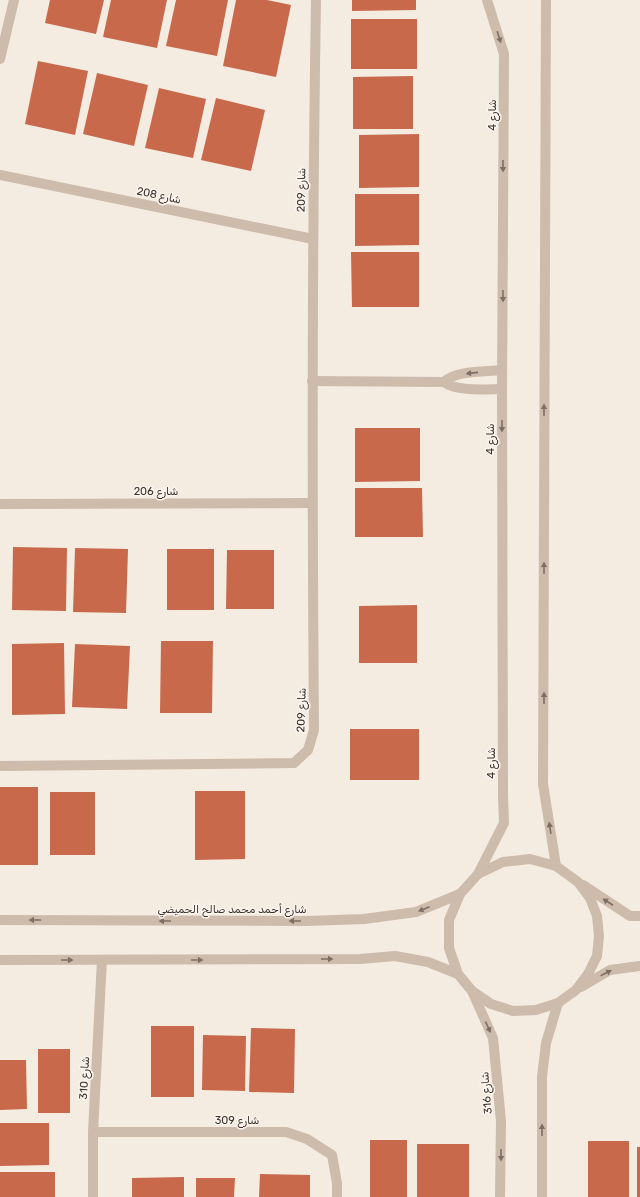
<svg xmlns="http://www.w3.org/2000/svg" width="640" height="1197" font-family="Rubik,'Noto Sans Arabic',sans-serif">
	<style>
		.building { fill: #c8694b }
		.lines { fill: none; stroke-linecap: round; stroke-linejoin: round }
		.street { stroke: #cdbbac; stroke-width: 10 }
		.oneway { fill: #7d6f65 }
		.labels { text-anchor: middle; stroke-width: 3; stroke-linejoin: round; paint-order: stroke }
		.street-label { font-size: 11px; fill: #3b302b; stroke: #fbf5ee }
	</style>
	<rect width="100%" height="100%" fill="#f4ebe1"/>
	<!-- building -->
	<g class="building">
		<polygon points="50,0 104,0 96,34 45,23"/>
		<polygon points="111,0 167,0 157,48 103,37"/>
		<polygon points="176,0 228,0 217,56 166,46"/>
		<polygon points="236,0 267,0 291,5 276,77 223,66"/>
		<polygon points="352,0 416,0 416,10 352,11"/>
		<rect x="351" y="19" width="66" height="50"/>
		<polygon points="38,61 88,71 75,135 25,124"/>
		<polygon points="97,73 148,85 134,146 83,134"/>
		<polygon points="413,76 413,129 353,129 353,77"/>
		<polygon points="159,88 206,99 193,158 145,148"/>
		<polygon points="216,98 265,110 251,171 201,160"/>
		<polygon points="419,134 419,187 359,188 359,135"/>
		<polygon points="355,194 419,194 419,245 355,246"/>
		<polygon points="351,252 419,252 419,307 352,307"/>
		<polygon points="355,428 420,428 420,481 355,482"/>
		<polygon points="355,488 422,488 423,537 355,537"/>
		<polygon points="13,547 67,548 66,611 12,610"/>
		<polygon points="75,548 128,549 126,613 73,612"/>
		<rect x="167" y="549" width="47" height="61"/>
		<polygon points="227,550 274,550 274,609 226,609"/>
		<polygon points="417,605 417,663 359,663 359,606"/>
		<polygon points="161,641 213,641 212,713 160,713"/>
		<polygon points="64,643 65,714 12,715 12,644"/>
		<polygon points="75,644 130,646 127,709 72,707"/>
		<rect x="350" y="729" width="69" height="51"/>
		<rect x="0" y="787" width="38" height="78"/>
		<polygon points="195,791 245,791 245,859 195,860"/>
		<rect x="50" y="792" width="45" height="63"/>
		<rect x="151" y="1026" width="43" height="71"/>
		<polygon points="251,1028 295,1029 294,1093 249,1092"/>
		<polygon points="203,1035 246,1036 245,1091 202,1090"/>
		<rect x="38" y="1049" width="32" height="64"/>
		<polygon points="0,1060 26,1060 27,1109 0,1110"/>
		<polygon points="0,1123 49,1123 49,1165 0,1166"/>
		<rect x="370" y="1140" width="37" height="57"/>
		<rect x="588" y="1141" width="41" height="56"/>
		<rect x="417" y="1144" width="52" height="53"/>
		<rect x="637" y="1147" width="3" height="50"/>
		<rect x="0" y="1172" width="55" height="25"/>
		<polygon points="260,1174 310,1175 310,1197 259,1197"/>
		<polygon points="184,1177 184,1197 132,1197 132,1178"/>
		<polygon points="196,1178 235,1178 234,1197 196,1197"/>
	</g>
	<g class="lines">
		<!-- street -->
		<g class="street">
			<polyline points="546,0 543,784 556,866"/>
			<polyline points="0,59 14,0"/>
			<polyline points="0,175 313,239"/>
			<path d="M312 381 444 382C457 392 486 389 502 389"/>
			<path d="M444 382C456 370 485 372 502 370"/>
			<polyline points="0,504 312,503"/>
			<path d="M0 766 294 763 308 750 314 730C312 487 312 243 316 0"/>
			<polyline points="478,874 504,823 503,796 502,389 504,54 487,0"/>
			<polyline points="583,885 630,916 640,916"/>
			<polyline points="0,920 306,921 364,919 416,912 460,894"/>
			<polyline points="0,960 360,959 395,956 428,962 458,974 472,991 491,1004 513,1011 536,1010 558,1003 576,990 588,974 597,956 599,936 597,916 590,898 578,882 556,866 530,859 503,862 478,874 460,894 449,920 449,948 458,974"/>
			<polyline points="581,987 610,970 640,966"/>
			<polyline points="472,991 493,1038 501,1121 500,1197"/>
			<polyline points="93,1132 286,1132 307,1139 332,1155 337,1183 337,1197"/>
			<polyline points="93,1197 93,1132 102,960"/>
			<polyline points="542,1197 542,1077 546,1043 558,1003"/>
		</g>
	</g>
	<!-- one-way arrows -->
	<defs><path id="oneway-solid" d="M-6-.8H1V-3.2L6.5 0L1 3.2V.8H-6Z"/></defs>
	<g class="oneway">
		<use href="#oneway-solid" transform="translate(499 37) rotate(72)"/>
		<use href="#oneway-solid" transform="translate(503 166) rotate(90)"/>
		<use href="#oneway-solid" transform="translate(503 296) rotate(90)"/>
		<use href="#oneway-solid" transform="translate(472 373) rotate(174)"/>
		<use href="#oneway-solid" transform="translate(544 410) rotate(-90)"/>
		<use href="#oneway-solid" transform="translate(502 426) rotate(90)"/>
		<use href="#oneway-solid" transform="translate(544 568) rotate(-90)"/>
		<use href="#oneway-solid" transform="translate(544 698) rotate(-90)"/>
		<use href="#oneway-solid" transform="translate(550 828) rotate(-99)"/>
		<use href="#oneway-solid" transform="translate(608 902) rotate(-147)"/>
		<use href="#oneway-solid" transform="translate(424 909) rotate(157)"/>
		<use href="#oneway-solid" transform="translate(35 920) rotate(-180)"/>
		<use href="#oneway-solid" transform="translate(165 921) rotate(-180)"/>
		<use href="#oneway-solid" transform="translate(295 921) rotate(-180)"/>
		<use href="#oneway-solid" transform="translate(327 959)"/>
		<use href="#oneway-solid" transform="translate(67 960)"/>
		<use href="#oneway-solid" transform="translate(197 960)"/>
		<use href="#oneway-solid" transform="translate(606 973) rotate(-27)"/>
		<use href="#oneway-solid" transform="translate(488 1027) rotate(65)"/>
		<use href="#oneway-solid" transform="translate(542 1130) rotate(-90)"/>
		<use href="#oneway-solid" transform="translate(501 1155) rotate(90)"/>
	</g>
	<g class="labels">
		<!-- street labels -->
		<g class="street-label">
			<text transform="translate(492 115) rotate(-90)" y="4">شارع 4</text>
			<text transform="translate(301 190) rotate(-89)" y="4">شارع 209</text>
			<text transform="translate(159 195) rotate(12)" y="4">شارع 208</text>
			<text transform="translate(490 439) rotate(-90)" y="4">شارع 4</text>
			<text x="156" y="495">شارع 206</text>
			<text transform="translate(301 710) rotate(-88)" y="4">شارع 209</text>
			<text transform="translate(491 763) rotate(-90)" y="4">شارع 4</text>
			<text x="232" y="913">شارع أحمد محمد صالح الحميضي</text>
			<text transform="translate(84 1078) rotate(-87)" y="4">شارع 310</text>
			<text transform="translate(486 1093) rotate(-95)" y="4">شارع 316</text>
			<text x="237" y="1124">شارع 309</text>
		</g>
	</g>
</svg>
